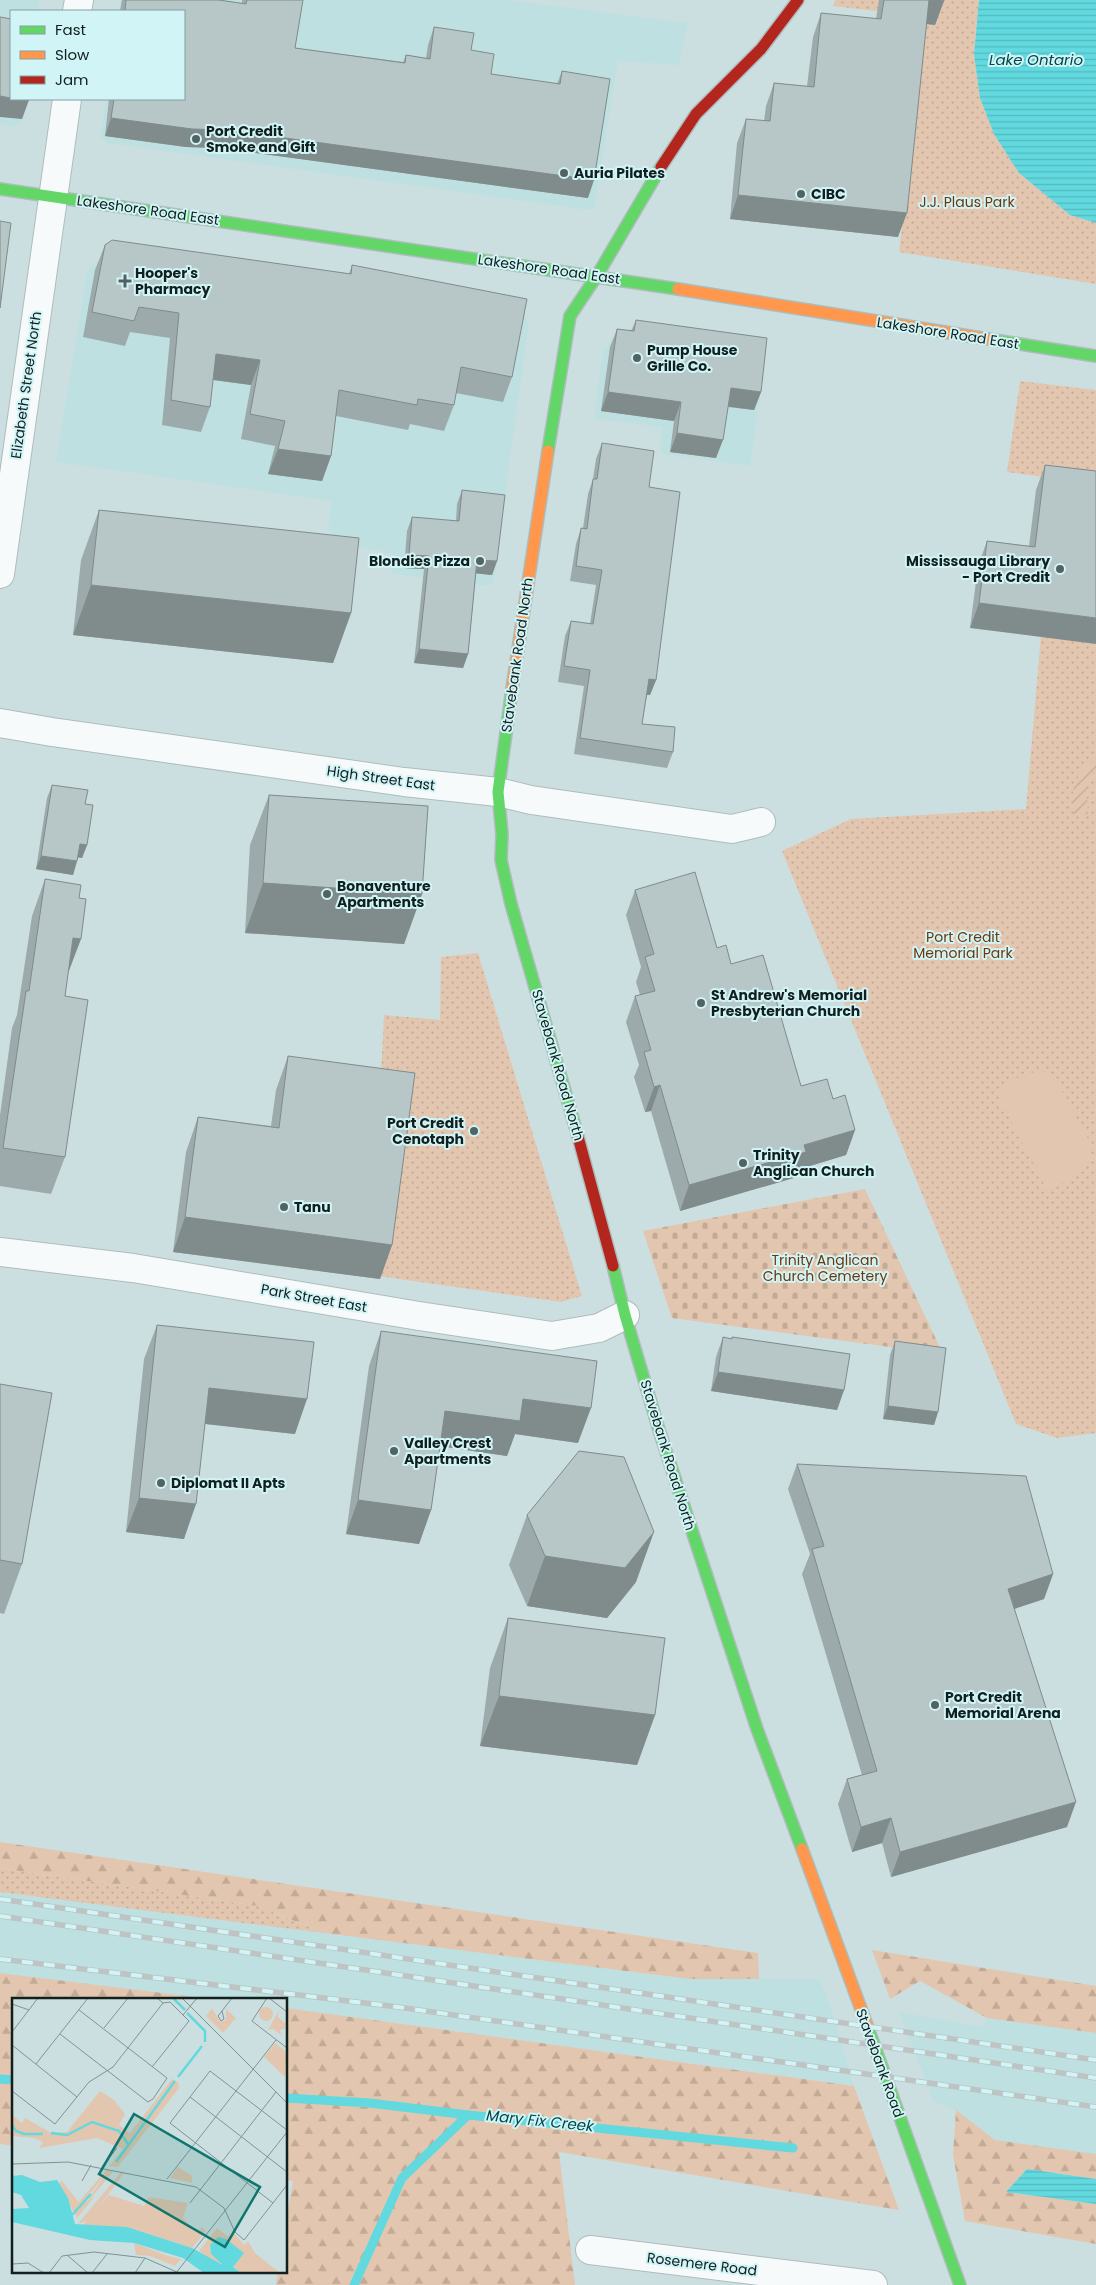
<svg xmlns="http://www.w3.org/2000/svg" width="1096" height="2285" font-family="Poppins,sans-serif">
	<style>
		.built { fill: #bee0e1 }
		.grass { fill: url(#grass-dots) }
		.forest { fill: url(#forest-firs) }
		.cemetery { fill: url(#cemetery-stones) }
		.garden { fill: url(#garden-furrows) }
		.pitch { fill: #e3c6af }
		.water { fill: url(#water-rules) }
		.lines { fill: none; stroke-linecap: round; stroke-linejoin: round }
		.stream { stroke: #61d9df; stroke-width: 9 }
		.street-casing { stroke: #aebcbc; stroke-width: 30 }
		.fast-casing { stroke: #aebcbc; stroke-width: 14 }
		.slow-casing { stroke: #aebcbc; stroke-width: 14 }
		.jam-casing { stroke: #aebcbc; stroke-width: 14 }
		.street { stroke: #f7fafa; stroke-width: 28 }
		.fast { stroke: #63d668; stroke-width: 11 }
		.slow { stroke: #ff974d; stroke-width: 11 }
		.jam { stroke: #b3261e; stroke-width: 11 }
		.rail-casing { stroke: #bec3c3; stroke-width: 5.5 }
		.rail { stroke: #d1f4f6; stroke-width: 4; stroke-dasharray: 11; stroke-linecap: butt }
		.wall { fill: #9daaab }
		.shaded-wall { fill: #808b8b }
		.building { fill: #b7c6c7; stroke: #808b8b }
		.poi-dot { fill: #536263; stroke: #d1f4f6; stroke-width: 2 }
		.labels { text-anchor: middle; stroke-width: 4; stroke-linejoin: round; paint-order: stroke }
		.poi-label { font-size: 14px; font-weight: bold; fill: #121f1f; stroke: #d1f4f6; text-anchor: start }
		.park-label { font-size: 14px; fill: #6e370c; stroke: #d1f4f6 }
		.street-label { font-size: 14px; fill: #121f1f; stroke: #d1f4f6 }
		.water-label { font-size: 15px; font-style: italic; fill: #00474b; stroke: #d1f4f6 }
		.inset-river { fill: none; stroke: #61d9df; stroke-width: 2.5 }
		.inset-road { fill: none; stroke: #829293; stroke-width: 1 }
		.view { fill: #0f766e; fill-opacity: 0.15; stroke: #0f766e; stroke-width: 2.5 }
		.inset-edge { fill: none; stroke: #121f1f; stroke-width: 2.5 }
	</style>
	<defs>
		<pattern id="grass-dots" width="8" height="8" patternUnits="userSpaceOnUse" patternTransform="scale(1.25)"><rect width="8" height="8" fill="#e3c6af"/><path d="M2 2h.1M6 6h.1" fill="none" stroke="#c2aa96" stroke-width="1.8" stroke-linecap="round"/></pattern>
		<pattern id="forest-firs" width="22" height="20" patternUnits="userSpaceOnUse" patternTransform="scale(1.25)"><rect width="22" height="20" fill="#e3c6af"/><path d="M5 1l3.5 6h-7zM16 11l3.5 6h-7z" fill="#c2aa96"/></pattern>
		<pattern id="cemetery-stones" width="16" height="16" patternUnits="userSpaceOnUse" patternTransform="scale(1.25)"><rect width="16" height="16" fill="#e3c6af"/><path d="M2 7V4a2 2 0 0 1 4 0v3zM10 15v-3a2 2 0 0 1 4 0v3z" fill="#c2aa96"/></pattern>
		<pattern id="garden-furrows" width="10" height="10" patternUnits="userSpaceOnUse" patternTransform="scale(1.25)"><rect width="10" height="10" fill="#e3c6af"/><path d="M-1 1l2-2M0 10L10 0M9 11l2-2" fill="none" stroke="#c2aa96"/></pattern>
		<pattern id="water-rules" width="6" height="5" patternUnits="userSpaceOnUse" patternTransform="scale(1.25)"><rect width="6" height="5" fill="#61d9df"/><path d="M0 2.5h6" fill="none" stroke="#53babf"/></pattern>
	</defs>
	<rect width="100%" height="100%" fill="#ccdfe0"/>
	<!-- built -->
	<g class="built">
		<polygon points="0,0 40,0 38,11 11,11 11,99 27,99 24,119 15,127 0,124"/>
		<polygon points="120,0 509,0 688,23 679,65 618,61 594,209 581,209 107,143 101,137 106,99 184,99 184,11 119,11"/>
		<polygon points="100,259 522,313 529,321 493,585 471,585 392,573 394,554 340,543 328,530 331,501 56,462 87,271"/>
		<polygon points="621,335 760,355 765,359 750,466 663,454 660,448 662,427 594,419 603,349"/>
		<polygon points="0,1892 690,1979 819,1979 830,2004 854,2086 286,2008 286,1999 211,1999 0,1973"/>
		<polygon points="899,2012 983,2027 987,2018 1096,2033 1096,2154 995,2140 956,2110 934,2102"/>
	</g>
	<!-- grass -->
	<g class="grass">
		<polygon points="835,0 979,0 974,54 980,98 994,134 1019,173 1070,215 1096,223 1096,284 899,252 927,17 833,6"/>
		<polygon points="1020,381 1096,390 1096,484 1007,472"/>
		<polygon points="1041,635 1096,641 1096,1433 1057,1438 1016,1424 782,851 851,819 1026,809"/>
		<polygon points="478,953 582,1296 561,1302 371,1275 384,1015 440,1020 441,957"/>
		<polygon points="0,1868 258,1906 324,1933 0,1892"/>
	</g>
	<!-- forest -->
	<g class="forest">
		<polygon points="0,1842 758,1953 759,1979 690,1979 324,1933 258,1906 0,1868"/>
		<polygon points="872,1950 1096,1986 1096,2033 987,2018 920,1981 890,1999"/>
		<polygon points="0,1973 211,1999 14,1999 14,2146 0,2144"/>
		<polygon points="286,2008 854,2086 899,2210 559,2152 575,2285 276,2285 278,2271 286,2271 286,2221 293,2181 286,2180"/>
		<polygon points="956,2110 995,2140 1096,2154 1096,2179 1027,2169 1006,2192 1096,2204 1096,2244 965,2221 953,2155"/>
	</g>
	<!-- cemetery -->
	<polygon class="cemetery" points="865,1189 943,1354 672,1318 643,1231"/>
	<!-- garden -->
	<path class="garden" d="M1096 760V769L1086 781 1088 814H1074C1069 791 1075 772 1096 760Z"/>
	<!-- pitch -->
	<polygon class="pitch" points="1041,1071 1056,1080 1091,1144 1091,1157 1085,1170 1048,1192 995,1090 1025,1074"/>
	<!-- water -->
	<g class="water">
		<polygon points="979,0 1096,0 1096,223 1070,215 1019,173 994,134 980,98 974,54"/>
		<polygon points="1027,2169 1096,2179 1096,2204 1006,2192"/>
	</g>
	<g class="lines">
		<!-- stream -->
		<g class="stream">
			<polyline points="0,2079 14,2080"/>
			<polyline points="286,2098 370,2103 468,2115 793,2148"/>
			<polyline points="354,2285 402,2178 468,2115"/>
		</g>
		<defs>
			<g id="street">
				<polyline points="77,11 79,0"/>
				<polyline points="0,574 67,99"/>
				<polyline points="0,723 52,732 404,782 498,792 531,800 732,829 761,822"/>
				<polyline points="0,1252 133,1268 419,1316 552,1336 599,1328 625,1315"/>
				<polyline points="590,2250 873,2285"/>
			</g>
			<g id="fast">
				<polyline points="0,189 678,289"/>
				<polyline points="994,340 1096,356"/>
				<polyline points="548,451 570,316 598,274 661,167"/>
				<polyline points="512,689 498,792 502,834 501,860 511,904 577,1133"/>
				<polyline points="613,1266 625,1315 659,1430 757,1729 802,1849"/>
				<polyline points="868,2028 960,2285"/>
			</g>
			<g id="slow">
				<polyline points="678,289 994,340"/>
				<polyline points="512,689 548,451"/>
				<polyline points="802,1849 868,2028"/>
			</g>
			<g id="jam">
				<polyline points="661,167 696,114 761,49 798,0"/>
				<polyline points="577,1133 613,1266"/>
			</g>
		</defs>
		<!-- street casing -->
		<use href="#street" class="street-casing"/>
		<!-- fast casing -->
		<use href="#fast" class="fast-casing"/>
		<!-- slow casing -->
		<use href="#slow" class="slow-casing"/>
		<!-- jam casing -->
		<use href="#jam" class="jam-casing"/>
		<!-- street -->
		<use href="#street" class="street"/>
		<!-- fast -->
		<use href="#fast" class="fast"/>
		<!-- slow -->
		<use href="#slow" class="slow"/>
		<!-- jam -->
		<use href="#jam" class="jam"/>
		<defs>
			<g id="rail">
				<polyline points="0,1899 1096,2060"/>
				<polyline points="0,1916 1096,2078"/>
				<polyline points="0,1959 398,2007 1096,2107"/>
			</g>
		</defs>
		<!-- rail casing -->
		<use href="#rail" class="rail-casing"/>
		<!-- rail -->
		<use href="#rail" class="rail"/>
	</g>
	<!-- wall -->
	<g class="wall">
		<polygon points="122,0 219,0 242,3 242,0 303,0 295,48 403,62 406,55 426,58 428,45 434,27 471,50 491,74 557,84 562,71 588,198 219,148 186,147 105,136 109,99 184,99 184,11 120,11"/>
		<polygon points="879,0 944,0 935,25 926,24 898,237 730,219 737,143 746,119 764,121 766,106 774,83 807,86 813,37 821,13 876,19"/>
		<polygon points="105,245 349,274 352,265 512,377 503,402 456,393 454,405 444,431 410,424 408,430 336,416 331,456 322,481 268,474 275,446 241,439 251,385 213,380 210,407 201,432 162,425 170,338 130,332 125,346 83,337 95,270"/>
		<polygon points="636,320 761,392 754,410 728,407 716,458 670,452 674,421 601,411 610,347 617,329 631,331"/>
		<polygon points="602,443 649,487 656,680 650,695 647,695 642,724 673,752 667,768 574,754 584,686 558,682 565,636 571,621 590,624 596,585 570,581 576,544 581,528 583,528 588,494 593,479 596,459"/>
		<polygon points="1045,465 1096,471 970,628 978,566 987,541 1029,546 1036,490"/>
		<polygon points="462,490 497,561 492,575 476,573 468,654 463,668 414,663 424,569 404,568 407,531 412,517 456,521 457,504"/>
		<polygon points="99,510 351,613 333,663 73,635 81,560"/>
		<polygon points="52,785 85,804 87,845 82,858 78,857 73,875 36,869 47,798"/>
		<polygon points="269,795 422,894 404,944 245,933 250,845"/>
		<polygon points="45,879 68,973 65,996 65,1157 51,1194 0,1186 0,1115 12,1028 17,1015 32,916"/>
		<polygon points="635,890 717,948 731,964 801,1086 833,1099 855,1130 846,1155 800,1169 797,1177 680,1211 651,1111 645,1112 634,1077 639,1065 626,1022 635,996 640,995 636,982 641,967 626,915"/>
		<polygon points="288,1056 392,1245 380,1279 173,1252 186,1152 198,1117 271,1126 276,1090"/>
		<polygon points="157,1325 295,1434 205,1424 184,1539 126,1532 144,1359"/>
		<polygon points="381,1331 578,1443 515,1434 507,1456 440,1446 431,1510 419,1544 346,1534 369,1366"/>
		<polygon points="723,1337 844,1390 837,1410 711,1391 716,1357"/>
		<polygon points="895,1341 938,1412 934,1425 883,1419 890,1355"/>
		<polygon points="0,1384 22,1564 4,1614 0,1613"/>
		<polygon points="797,1464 1053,1574 1044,1599 1014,1609 1067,1827 891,1877 882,1843 852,1852 838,1804 847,1779 862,1775 802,1574 810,1554 788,1489"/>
		<polygon points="527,1515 636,1582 607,1618 527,1606 509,1565"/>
		<polygon points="508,1618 655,1715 637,1765 480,1746 490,1668"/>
	</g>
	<!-- shaded-wall -->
	<g class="shaded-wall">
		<polygon points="929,0 944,1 935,25 920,23"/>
		<polygon points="0,96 11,98 11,99 29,100 22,119 0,117"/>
		<polygon points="111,118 226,130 594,180 588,198 219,148 186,147 105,136"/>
		<polygon points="738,195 907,213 898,237 730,219"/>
		<polygon points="216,354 260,360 251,385 207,379"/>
		<polygon points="731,388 761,392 754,410 724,406"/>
		<polygon points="608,392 681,402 674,421 601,411"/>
		<polygon points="677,433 723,440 716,458 670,452"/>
		<polygon points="278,449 331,456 322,481 268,474"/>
		<polygon points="409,555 429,556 424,569 404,568"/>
		<polygon points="477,560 497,561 492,575 472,573"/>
		<polygon points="91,585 351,613 333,663 73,635"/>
		<polygon points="979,603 1096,618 1096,644 970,628"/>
		<polygon points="419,649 468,654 463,668 414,663"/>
		<polygon points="649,679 656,680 650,695 644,694"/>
		<polygon points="80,844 87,845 82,858 75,857"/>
		<polygon points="41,856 77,861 73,875 36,869"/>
		<polygon points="263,883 422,894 404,944 245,933"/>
		<polygon points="73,938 81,939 67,976"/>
		<polygon points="660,1085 651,1111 645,1112 654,1087"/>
		<polygon points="855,1130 846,1155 800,1169 797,1177 680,1211 689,1185 804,1145"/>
		<polygon points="185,1217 392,1245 380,1279 173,1252"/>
		<polygon points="718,1372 844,1390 837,1410 711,1391"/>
		<polygon points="209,1388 307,1399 295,1434 197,1423"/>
		<polygon points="523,1399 591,1408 578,1443 515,1434 507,1456 432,1445 445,1411"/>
		<polygon points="888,1406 938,1412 934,1425 883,1419"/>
		<polygon points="139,1498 196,1504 184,1539 126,1532"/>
		<polygon points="358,1500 431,1510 419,1544 346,1534"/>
		<polygon points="654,1532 636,1582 607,1618 527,1606 545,1556"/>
		<polygon points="1053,1574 1044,1599 999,1614 1008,1589"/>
		<polygon points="499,1696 655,1715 637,1765 480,1746"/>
		<polygon points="1076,1802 1067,1827 891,1877 900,1852"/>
		<polygon points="891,1818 882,1843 852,1852 861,1827"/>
	</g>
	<!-- building -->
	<g class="building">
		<polygon points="126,0 219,0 246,4 247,0 303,0 295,48 405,63 406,55 430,59 434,27 474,33 471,50 494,54 491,74 560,84 562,71 610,79 594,180 226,130 192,129 111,118 114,99 184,99 184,11 125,11"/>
		<polygon points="884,0 929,0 907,213 738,195 746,119 770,121 774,83 814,87 821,13 881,19"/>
		<polygon points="932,0 944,0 944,1"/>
		<polygon points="0,17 11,19 11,98 0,96"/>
		<polygon points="0,221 11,223 0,308"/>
		<polygon points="112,240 351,274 352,265 527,299 512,377 461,367 454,405 418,399 417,405 339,390 331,456 278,449 285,421 250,414 260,360 216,354 210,407 171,400 179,313 139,307 134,321 92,312 105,245"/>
		<polygon points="636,320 767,338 761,392 731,388 723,440 677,433 681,402 608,392 617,329 634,331"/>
		<polygon points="602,443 654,451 649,487 680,492 656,680 649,679 642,724 675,727 673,752 580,738 590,670 564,666 571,621 593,624 602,570 576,566 581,528 587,529 593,479 597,479"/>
		<polygon points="1045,465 1096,471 1096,618 979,603 987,541 1035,547"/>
		<polygon points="462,490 505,495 497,561 477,560 468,654 419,649 429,556 409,555 412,517 459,521"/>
		<polygon points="99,510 359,538 351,613 91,585"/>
		<polygon points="52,785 88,790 85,804 93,805 87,845 80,844 77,861 41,856"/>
		<polygon points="269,795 428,806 422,894 263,883"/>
		<polygon points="695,872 717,948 726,945 731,964 763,955 801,1086 827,1079 833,1099 845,1095 855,1130 804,1145 806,1152 689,1185 660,1085 654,1087 644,1052 651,1050 635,996 655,991 645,957 654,954 635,890"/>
		<polygon points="45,879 81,885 79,898 86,899 81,939 73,938 65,996 88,1000 65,1157 3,1148 26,991 29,991"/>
		<polygon points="288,1056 415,1073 392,1245 185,1217 198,1117 279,1128"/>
		<polygon points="157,1325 314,1342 307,1399 209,1388 196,1504 139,1498"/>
		<polygon points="381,1331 597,1361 591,1408 523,1399 520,1421 445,1411 431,1510 358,1500"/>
		<polygon points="723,1337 732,1339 732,1337 850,1354 844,1390 718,1372"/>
		<polygon points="895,1341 946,1348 938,1412 888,1406"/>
		<polygon points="0,1384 52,1393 22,1564 0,1560"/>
		<polygon points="579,1451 624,1457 654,1532 625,1568 545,1556 527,1515"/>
		<polygon points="797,1464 1026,1476 1053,1574 1008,1589 1076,1802 900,1852 891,1818 861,1827 847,1779 877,1771 812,1549 824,1546"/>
		<polygon points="508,1618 665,1638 655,1715 499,1696"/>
	</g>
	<!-- markers -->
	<g class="poi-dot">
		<circle cx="196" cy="139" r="5"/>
		<circle cx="564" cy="173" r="5"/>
		<circle cx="801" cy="194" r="5"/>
		<path d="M122.5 273.5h5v5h5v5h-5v5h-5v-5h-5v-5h5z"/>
		<circle cx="637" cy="358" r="5"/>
		<circle cx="480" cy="561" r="5"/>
		<circle cx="1060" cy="569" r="5"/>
		<circle cx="327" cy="894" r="5"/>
		<circle cx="701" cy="1003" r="5"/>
		<circle cx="474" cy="1131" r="5"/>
		<circle cx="743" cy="1163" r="5"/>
		<circle cx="284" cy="1207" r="5"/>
		<circle cx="394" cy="1451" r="5"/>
		<circle cx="161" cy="1483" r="5"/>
		<circle cx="935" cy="1705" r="5"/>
	</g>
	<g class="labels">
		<!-- poi labels -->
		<g class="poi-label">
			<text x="206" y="136">Port Credit<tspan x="206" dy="16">Smoke and Gift</tspan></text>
			<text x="574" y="178">Auria Pilates</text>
			<text x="811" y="199">CIBC</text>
			<text x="135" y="278">Hooper's<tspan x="135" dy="16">Pharmacy</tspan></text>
			<text x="647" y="355">Pump House<tspan x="647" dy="16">Grille Co.</tspan></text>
			<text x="470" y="566" text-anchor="end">Blondies Pizza</text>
			<text x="1050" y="566" text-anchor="end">Mississauga Library<tspan x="1050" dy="16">- Port Credit</tspan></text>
			<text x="337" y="891">Bonaventure<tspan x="337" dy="16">Apartments</tspan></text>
			<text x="711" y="1000">St Andrew's Memorial<tspan x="711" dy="16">Presbyterian Church</tspan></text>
			<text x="464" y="1128" text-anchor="end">Port Credit<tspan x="464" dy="16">Cenotaph</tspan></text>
			<text x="753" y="1160">Trinity<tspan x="753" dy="16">Anglican Church</tspan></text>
			<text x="294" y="1212">Tanu</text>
			<text x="404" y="1448">Valley Crest<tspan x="404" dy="16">Apartments</tspan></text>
			<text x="171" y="1488">Diplomat II Apts</text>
			<text x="945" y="1702">Port Credit<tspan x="945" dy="16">Memorial Arena</tspan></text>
		</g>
		<!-- park labels -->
		<g class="park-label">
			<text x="967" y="207">J.J. Plaus Park</text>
			<text x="963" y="942">Port Credit<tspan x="963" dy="16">Memorial Park</tspan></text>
			<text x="825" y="1265">Trinity Anglican<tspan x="825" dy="16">Church Cemetery</tspan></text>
		</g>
		<!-- street labels -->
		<g class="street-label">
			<text transform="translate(148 210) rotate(8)" y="5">Lakeshore Road East</text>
			<text transform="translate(549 269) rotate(8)" y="5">Lakeshore Road East</text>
			<text transform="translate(948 333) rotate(9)" y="5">Lakeshore Road East</text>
			<text transform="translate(26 385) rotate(-82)" y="5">Elizabeth Street North</text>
			<text transform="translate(517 655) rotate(-82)" y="5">Stavebank Road North</text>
			<text transform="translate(381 778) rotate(8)" y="5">High Street East</text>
			<text transform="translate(558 1065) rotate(74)" y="5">Stavebank Road North</text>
			<text transform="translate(314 1298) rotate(10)" y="5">Park Street East</text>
			<text transform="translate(668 1455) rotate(73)" y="5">Stavebank Road North</text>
			<text transform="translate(880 2063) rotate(70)" y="5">Stavebank Road</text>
			<text transform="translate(702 2264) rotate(7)" y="5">Rosemere Road</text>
		</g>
		<!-- water labels -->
		<g class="water-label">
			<text x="1036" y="65">Lake Ontario</text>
			<text transform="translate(540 2121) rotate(6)" y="5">Mary Fix Creek</text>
		</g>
	</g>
	<!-- overview -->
	<g transform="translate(12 1998)">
		<rect width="275" height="275" fill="#ccdfe0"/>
		<path d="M200 10 208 24 214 22V11L224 20 211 35 194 18ZM267 12 266 19 274 26 273 31 268 32 269 37 261 31 256 32ZM263 45 275 54 273 79 252 59ZM166 169 180 178V185L158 180ZM50 183 69 207 83 198 65 220 46 186ZM97 197 132 208 137 199 176 205 171 220 185 235 190 229 194 233 180 250 125 232 71 227ZM205 230 217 239 221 234 232 247 236 243 243 255 268 275H229L197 249 199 256 212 267 194 258 187 253ZM122 245 156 258 169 261 163 268 138 258 124 257Z" fill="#e3c6af"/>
		<path d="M160 81 166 84 167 90 106 169 97 168 111 151 85 140 27 150 31 144 22 140 0 138V117L10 125 13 120 39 135 55 134 88 93 102 102 113 116 107 127 118 135ZM95 171 101 174 73 207 94 175 69 208 66 205ZM109 174 112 175 77 222 66 226Z" fill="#e3c6af"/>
		<path d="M247 16a7 7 0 1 1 14 0a7 7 0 1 1-14 0Z" fill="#e3c6af"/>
		<path d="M10 177 28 184 45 182 56 200 63 226 115 229 180 250 211 267 199 256 198 247 206 239 214 241 232 255 221 269 229 275H192L171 260 122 245 78 242 0 224V211L17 210 9 197 0 194V178Z" fill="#61d9df"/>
		<path class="inset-river" d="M161 0 173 12M175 15 193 33V44M166 79 190 48M0 127 4 133 12 136H31M39 135 55 137 80 124 107 133 116 146M104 164 163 83M60 217 79 196"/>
		<path class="inset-road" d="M170 0 275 105M255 0 240 23 275 50M257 0 275 14M0 6 17 12M210 13 212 21 209 23 206 18 210 13 220 0M171 17 185 0M92 30 116 0M0 34 26 0M48 36 136 104 141 101 155 80 67 12M0 47 65 99M24 66 76 0M140 69 177 23 158 4 151 5 145 0M0 93 43 126 77 84 101 69 151 5M178 99 275 174M0 166 56 164 184 189 212 210 223 234 232 242 275 187M90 169 105 150M155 181 264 42M70 183 79 167M178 205 264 94M261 205 158 125 198 73 275 132M55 257 76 275M0 266 16 265 32 275M37 275 50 258 82 254 133 260 167 275M80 275 95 256M123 275 133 260M164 275 275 134"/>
		<path class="view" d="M122 116 248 189 213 249 87 176Z"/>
		<rect width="275" height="275" class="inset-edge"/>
	</g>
	<!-- legend -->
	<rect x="10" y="10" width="175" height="90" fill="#d1f4f6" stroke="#859fa0"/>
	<rect x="20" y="26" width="25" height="8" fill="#63d668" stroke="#859fa0"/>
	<text x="55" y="35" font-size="15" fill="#121f1f">Fast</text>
	<rect x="20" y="51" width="25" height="8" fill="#ff974d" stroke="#859fa0"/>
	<text x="55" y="60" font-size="15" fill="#121f1f">Slow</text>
	<rect x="20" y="76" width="25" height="8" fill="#b3261e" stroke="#859fa0"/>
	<text x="55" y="85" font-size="15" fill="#121f1f">Jam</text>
</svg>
